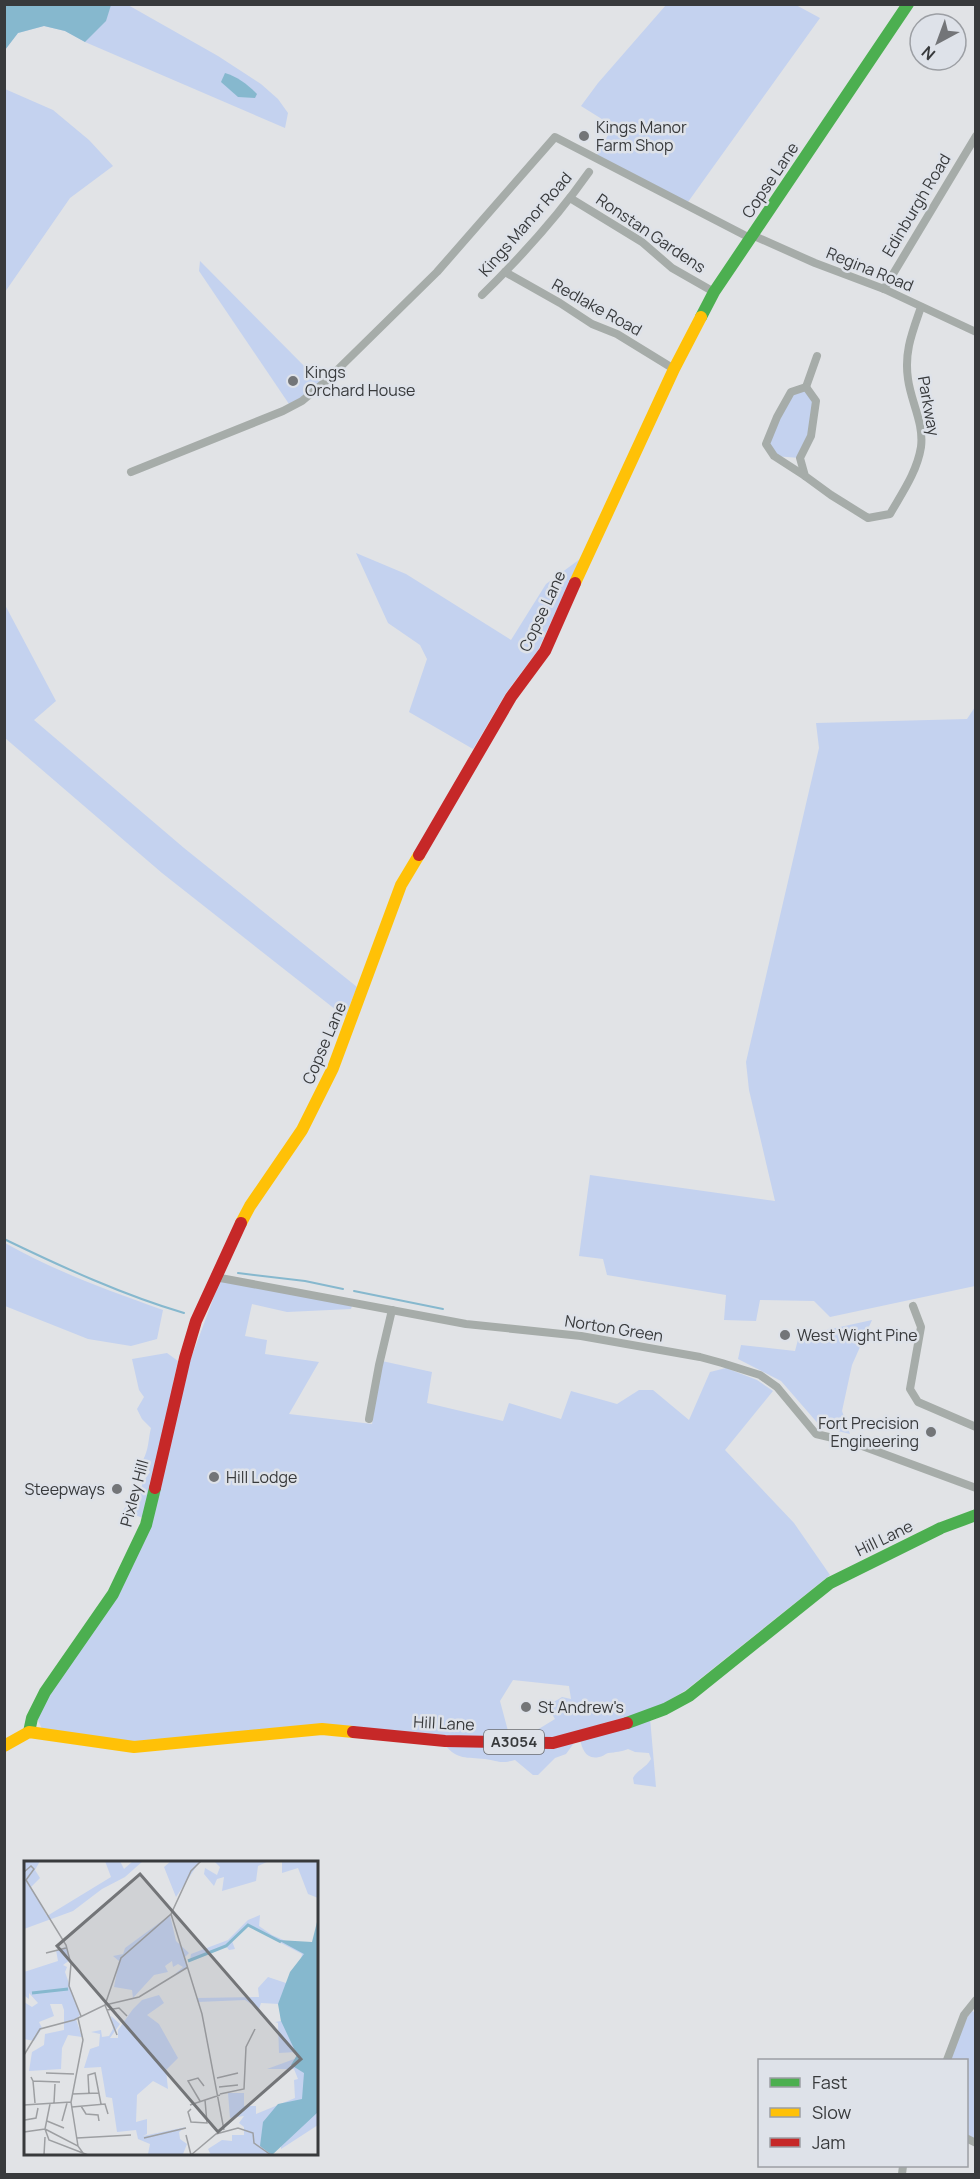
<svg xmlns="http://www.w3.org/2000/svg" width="980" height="2179" font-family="Manrope,sans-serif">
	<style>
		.green { fill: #c4d2ef; fill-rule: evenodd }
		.water { fill: #86b8ce }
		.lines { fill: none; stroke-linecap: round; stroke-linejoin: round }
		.stream { stroke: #86b8ce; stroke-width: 2 }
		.street { stroke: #a6aca9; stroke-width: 8 }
		.fast { stroke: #4caf50; stroke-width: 12 }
		.slow { stroke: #ffc107; stroke-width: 12 }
		.jam { stroke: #c62828; stroke-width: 12 }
		.poi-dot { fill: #737578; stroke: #dee2e9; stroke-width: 2 }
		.labels { text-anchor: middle; stroke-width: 5; stroke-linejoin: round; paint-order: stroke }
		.shield { fill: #dee2e9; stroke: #6a6c70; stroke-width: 1.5 }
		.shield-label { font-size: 15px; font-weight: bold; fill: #383a3c }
		.poi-label { font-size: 16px; fill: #383a3c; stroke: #dee2e9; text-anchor: start }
		.street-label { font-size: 16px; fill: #383a3c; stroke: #dee2e9 }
		.inset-river { fill: none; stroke: #86b8ce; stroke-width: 3 }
		.inset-road { fill: none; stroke: #9d9fa2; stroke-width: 1.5 }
		.view { fill: #737578; fill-opacity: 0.15; stroke: #737578; stroke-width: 3 }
		.inset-edge { fill: none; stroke: #383a3c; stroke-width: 3 }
	</style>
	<rect width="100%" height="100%" fill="#e1e3e6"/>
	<!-- green -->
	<g class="green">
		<polygon points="5,5 128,5 218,56 261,84 278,99 288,113 285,128 85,42 65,31 44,26 18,33 5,50"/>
		<polygon points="666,5 796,5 820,18 688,202 597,155 613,126 581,106 598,83"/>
		<polygon points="5,89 53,110 89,140 113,166 70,198 5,292"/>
		<polygon points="200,261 320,382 300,398 289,404 199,271"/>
		<polygon points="806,387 816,401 811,436 800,458 774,456 766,444 791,392"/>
		<polygon points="356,553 406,574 511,640 546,584 580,559 538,650 506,693 473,749 409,712 427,659 420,645 388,623"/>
		<polygon points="4,603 56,701 34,720 184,848 357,987 345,1017 162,873 5,738"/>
		<polygon points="975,707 975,1286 830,1317 814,1301 760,1300 756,1321 724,1320 726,1295 607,1275 603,1259 579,1256 590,1175 775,1201 749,1090 746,1062 819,748 816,723 967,719"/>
		<path d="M5 1243C57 1272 107 1290 163 1310L157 1339 131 1346 88 1339 5 1306Z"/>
		<path d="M221 1278 353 1303 351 1309 287 1312 252 1304 245 1336 267 1340 265 1354 319 1362 289 1414 372 1424 382 1361 432 1372 427 1403 503 1421 509 1403 561 1419 571 1391 617 1404 639 1390H653L689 1420 710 1372 726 1368 757 1380 773 1391 725 1450 794 1523 830 1575 686 1690 663 1704 574 1743 566 1754 555 1758 538 1775H533L515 1760C499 1764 499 1761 485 1759 467 1757 457 1760 445 1745L327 1726 132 1742 42 1729 37 1718 49 1694 152 1521 123 1511C126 1505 130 1505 134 1500 141 1491 142 1481 150 1472L143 1460C149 1449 148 1440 151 1428L142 1419 137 1409 144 1397 139 1390 132 1359 167 1353 178 1361 173 1383 183 1387 190 1361ZM513 1680 569 1686 571 1699 562 1697 552 1703V1714L555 1719 537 1730 508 1731 500 1701Z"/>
		<polygon points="872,1320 852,1365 842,1411 850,1434 821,1427 781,1381 738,1359 741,1345 795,1351 799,1336"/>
		<path d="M650 1718 656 1787 634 1784 633 1778C637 1770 646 1768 651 1759L649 1753 635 1752 628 1749C621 1752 616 1752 608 1753 605 1754 602 1757 599 1757 586 1760 582 1749 580 1739Z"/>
		<polygon points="972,2011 976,2013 975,2139 967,2134 966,2060 950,2060 967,2018"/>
	</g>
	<!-- water -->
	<g class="water">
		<polygon points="5,4 111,4 111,5 106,21 85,42 65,31 44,26 18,33 5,50"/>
		<path d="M225 73C238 77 247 84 257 94L255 98 238 97 221 82Z"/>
	</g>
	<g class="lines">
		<!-- stream -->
		<g class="stream">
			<path d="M4 1239C62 1267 123 1295 184 1313"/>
			<polyline points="238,1273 305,1281 343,1289"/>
			<polyline points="354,1291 443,1309"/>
		</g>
		<!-- street -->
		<g class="street">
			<polyline points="570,198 642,242 672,268 714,292"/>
			<polyline points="752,235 815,263 884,289 976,332"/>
			<polyline points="505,272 560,303 592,324 617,334 674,369"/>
			<polyline points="884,289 976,136"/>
			<path d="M482 295C521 257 558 216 589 172"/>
			<path d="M806 387 816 401 811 436 800 458 805 476 831 495 868 518 890 514C902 493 917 472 921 447 924 423 911 402 908 379 904 352 912 333 921 307"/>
			<polyline points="806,387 817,356"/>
			<polyline points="131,472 283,411 302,401 326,381 437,272 555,137 750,238"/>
			<polyline points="805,476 774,456 766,444 777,417 791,392 806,387"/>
			<polyline points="215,1277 466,1324 581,1336 700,1357 722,1363 760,1375 777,1387 816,1434 854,1443 976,1488"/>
			<polyline points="913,1306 921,1327 910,1389 918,1402 976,1427"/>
			<polyline points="369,1419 379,1365 392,1310"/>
			<polyline points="947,2060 964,2015 976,2000"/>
			<polyline points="966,2138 976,2143"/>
			<polyline points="902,2174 903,2166"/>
		</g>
		<!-- fast -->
		<g class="fast">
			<polyline points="701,317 714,292 908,4"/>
			<polyline points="627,1723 665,1709 689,1696 830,1583 941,1528 976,1515"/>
			<polyline points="29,1732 32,1718 45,1692 113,1594 146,1525 155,1488"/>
		</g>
		<!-- slow -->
		<g class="slow">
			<polyline points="575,583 674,369 701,317"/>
			<polyline points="241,1223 250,1206 302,1130 333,1068 401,885 419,855"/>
			<polyline points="4,1746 29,1732 134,1747 322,1729 353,1732"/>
		</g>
		<!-- jam -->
		<g class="jam">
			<polyline points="419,855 511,697 545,651 575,583"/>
			<polyline points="155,1488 185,1358 196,1321 241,1223"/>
			<polyline points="353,1732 445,1741 553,1743 627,1723"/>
		</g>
	</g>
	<!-- markers -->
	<g class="poi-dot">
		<circle cx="584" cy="136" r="6"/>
		<circle cx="293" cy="381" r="6"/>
		<circle cx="785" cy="1335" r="6"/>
		<circle cx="931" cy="1432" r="6"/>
		<circle cx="214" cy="1477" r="6"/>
		<circle cx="117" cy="1489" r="6"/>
		<circle cx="526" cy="1707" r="6"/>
	</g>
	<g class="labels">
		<!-- shield labels -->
		<rect class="shield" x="484" y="1730" width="60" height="24" rx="4.5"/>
		<g class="shield-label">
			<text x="514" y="1747">A3054</text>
		</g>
		<!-- poi labels -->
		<g class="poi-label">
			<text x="596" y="133">Kings Manor<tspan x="596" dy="18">Farm Shop</tspan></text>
			<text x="305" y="378">Kings<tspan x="305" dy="18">Orchard House</tspan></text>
			<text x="797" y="1341">West Wight Pine</text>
			<text x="919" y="1429" text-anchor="end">Fort Precision<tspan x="919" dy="18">Engineering</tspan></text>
			<text x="226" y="1483">Hill Lodge</text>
			<text x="105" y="1495" text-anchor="end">Steepways</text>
			<text x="538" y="1713">St Andrew's</text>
		</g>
		<!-- street labels -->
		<g class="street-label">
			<text transform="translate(770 180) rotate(-56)" y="6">Copse Lane</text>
			<text transform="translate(916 205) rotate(-59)" y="6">Edinburgh Road</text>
			<text transform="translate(525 224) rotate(-49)" y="6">Kings Manor Road</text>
			<text transform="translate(651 233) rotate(34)" y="6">Ronstan Gardens</text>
			<text transform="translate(870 269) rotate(22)" y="6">Regina Road</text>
			<text transform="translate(597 307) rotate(29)" y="6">Redlake Road</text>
			<text transform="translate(929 406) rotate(80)" y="6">Parkway</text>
			<text transform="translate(542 611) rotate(-65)" y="6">Copse Lane</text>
			<text transform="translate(324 1043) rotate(-67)" y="6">Copse Lane</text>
			<text transform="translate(614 1328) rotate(9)" y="6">Norton Green</text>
			<text transform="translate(134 1493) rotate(-75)" y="6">Pixley Hill</text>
			<text transform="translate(884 1538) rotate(-26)" y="6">Hill Lane</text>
			<text transform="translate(444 1723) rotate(3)" y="6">Hill Lane</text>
		</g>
	</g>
	<!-- overview -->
	<g transform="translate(24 1861)">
		<rect width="294" height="294" fill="#e1e3e6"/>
		<path d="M0 0H16L11 9 16 17 7 26 23 55 87 16 81 0H96L100 8 109 0H119L101 16 78 28 49 50 0 68ZM147 0H176L152 36 140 6ZM190 0H245L234 5 232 20 198 30 200 16 193 18 190 25 180 13 181 7 193 14 196 6ZM258 0H294V37L284 33 274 7 258 12ZM146 54 152 80 165 92 161 96 164 106 151 113 159 106 154 103 149 106 148 100 141 105 144 111 130 114 109 137 108 129 90 126 95 100 89 95 99 93 101 87ZM236 54 235 65 248 74 287 91 277 99 278 93 225 65 208 80 211 88 205 89 202 85 166 99 167 93 204 79 224 59ZM42 86 46 99 39 104 43 106 41 111 56 154 52 158 58 176 44 174 38 187 37 208 5 210 8 191 20 184 21 173 40 169V149L38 143H26L30 155 15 161 18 167 10 180 0 178V141L8 146 14 142 5 132V138L1 135 0 111 34 100 32 89ZM244 116 262 122 292 216 247 294H187L184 288 198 279 208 280V274H220V266L215 262 220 255 206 257 204 232H220V245H232V253L271 237 270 219 274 218 270 208H243L273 197 272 191 255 192 254 162 251 161 257 160 255 143 237 142 235 148 221 139 174 141 173 137 235 136 234 127ZM135 134 140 142 123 154 135 163 154 197 142 209 144 228 129 220 113 234 112 261 123 258V273L119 275 162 266 155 271 156 278 163 283 159 293H124L126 283 114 278 112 269 93 271 88 237 82 236 77 206 60 207 66 188 75 185 76 173 67 171 77 169 78 176 85 175 89 168 87 155 96 163 86 177H94V169L109 148 118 139ZM294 246V264L257 288V284Z" fill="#c4d2ef"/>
		<path d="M294 57V251L248 294 236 285 239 261 254 243 278 238 280 212 267 204 273 194 257 160 254 143 266 111 280 93 254 79 288 81Z" fill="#86b8ce"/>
		<path class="inset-river" d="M164 100 202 85 224 64 257 81M8 132 44 128"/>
		<path class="inset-road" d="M0 11 7 5 10 8 2 19 42 84 47 103 45 125 57 155M147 53 178 153 200 269M22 92 42 87M83 149 95 147 103 155M54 157 59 179 47 241 54 285M93 174 81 144 115 136 164 106M0 194 16 168 50 159 81 144 97 97 147 53 167 10 177 0M22 212 50 213M7 216 9 220 36 221M193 217 214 212M9 220 11 242M195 226 214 224M48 233 75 232M65 233 64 214 71 212 77 243M196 233 220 228 222 186 231 168M176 240 164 220 174 217 180 225M30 242 31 223M0 244 47 241M166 244 196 234M57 245 62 253 74 254 75 260M48 246 81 243 84 253M167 248 164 251 167 261 183 262 181 239M1 259 12 257 14 247M23 260 40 267M38 260 43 242M21 268 26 243M21 268 25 279 64 294M21 268 54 285 59 292M0 271 21 268M162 274 167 294M53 277 107 274M120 277 162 267M20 294 21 276M167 294 192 273 214 267 229 272 230 282 247 294"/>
		<path class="view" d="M116 13 277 198 194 271 33 85Z"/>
		<rect width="294" height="294" class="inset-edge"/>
	</g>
	<!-- border -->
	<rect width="980" height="2179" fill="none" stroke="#383a3c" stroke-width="12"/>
	<!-- legend -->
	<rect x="758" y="2059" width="210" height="108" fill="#dee2e9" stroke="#9c9fa4" stroke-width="1.5"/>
	<rect x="770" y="2078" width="30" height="9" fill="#4caf50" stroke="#9c9fa4" stroke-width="1.5"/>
	<text x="812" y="2089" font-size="18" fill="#383a3c">Fast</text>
	<rect x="770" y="2108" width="30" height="9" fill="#ffc107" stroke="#9c9fa4" stroke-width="1.5"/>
	<text x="812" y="2119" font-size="18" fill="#383a3c">Slow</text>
	<rect x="770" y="2138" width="30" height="9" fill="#c62828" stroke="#9c9fa4" stroke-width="1.5"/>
	<text x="812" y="2149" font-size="18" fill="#383a3c">Jam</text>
	<!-- north arrow -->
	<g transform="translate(938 42) rotate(221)"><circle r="28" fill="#dee2e9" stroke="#9c9fa4" stroke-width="1.5"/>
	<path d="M0-4.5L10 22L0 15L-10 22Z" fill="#737578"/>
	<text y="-9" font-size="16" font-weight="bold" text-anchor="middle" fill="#383a3c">N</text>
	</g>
</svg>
